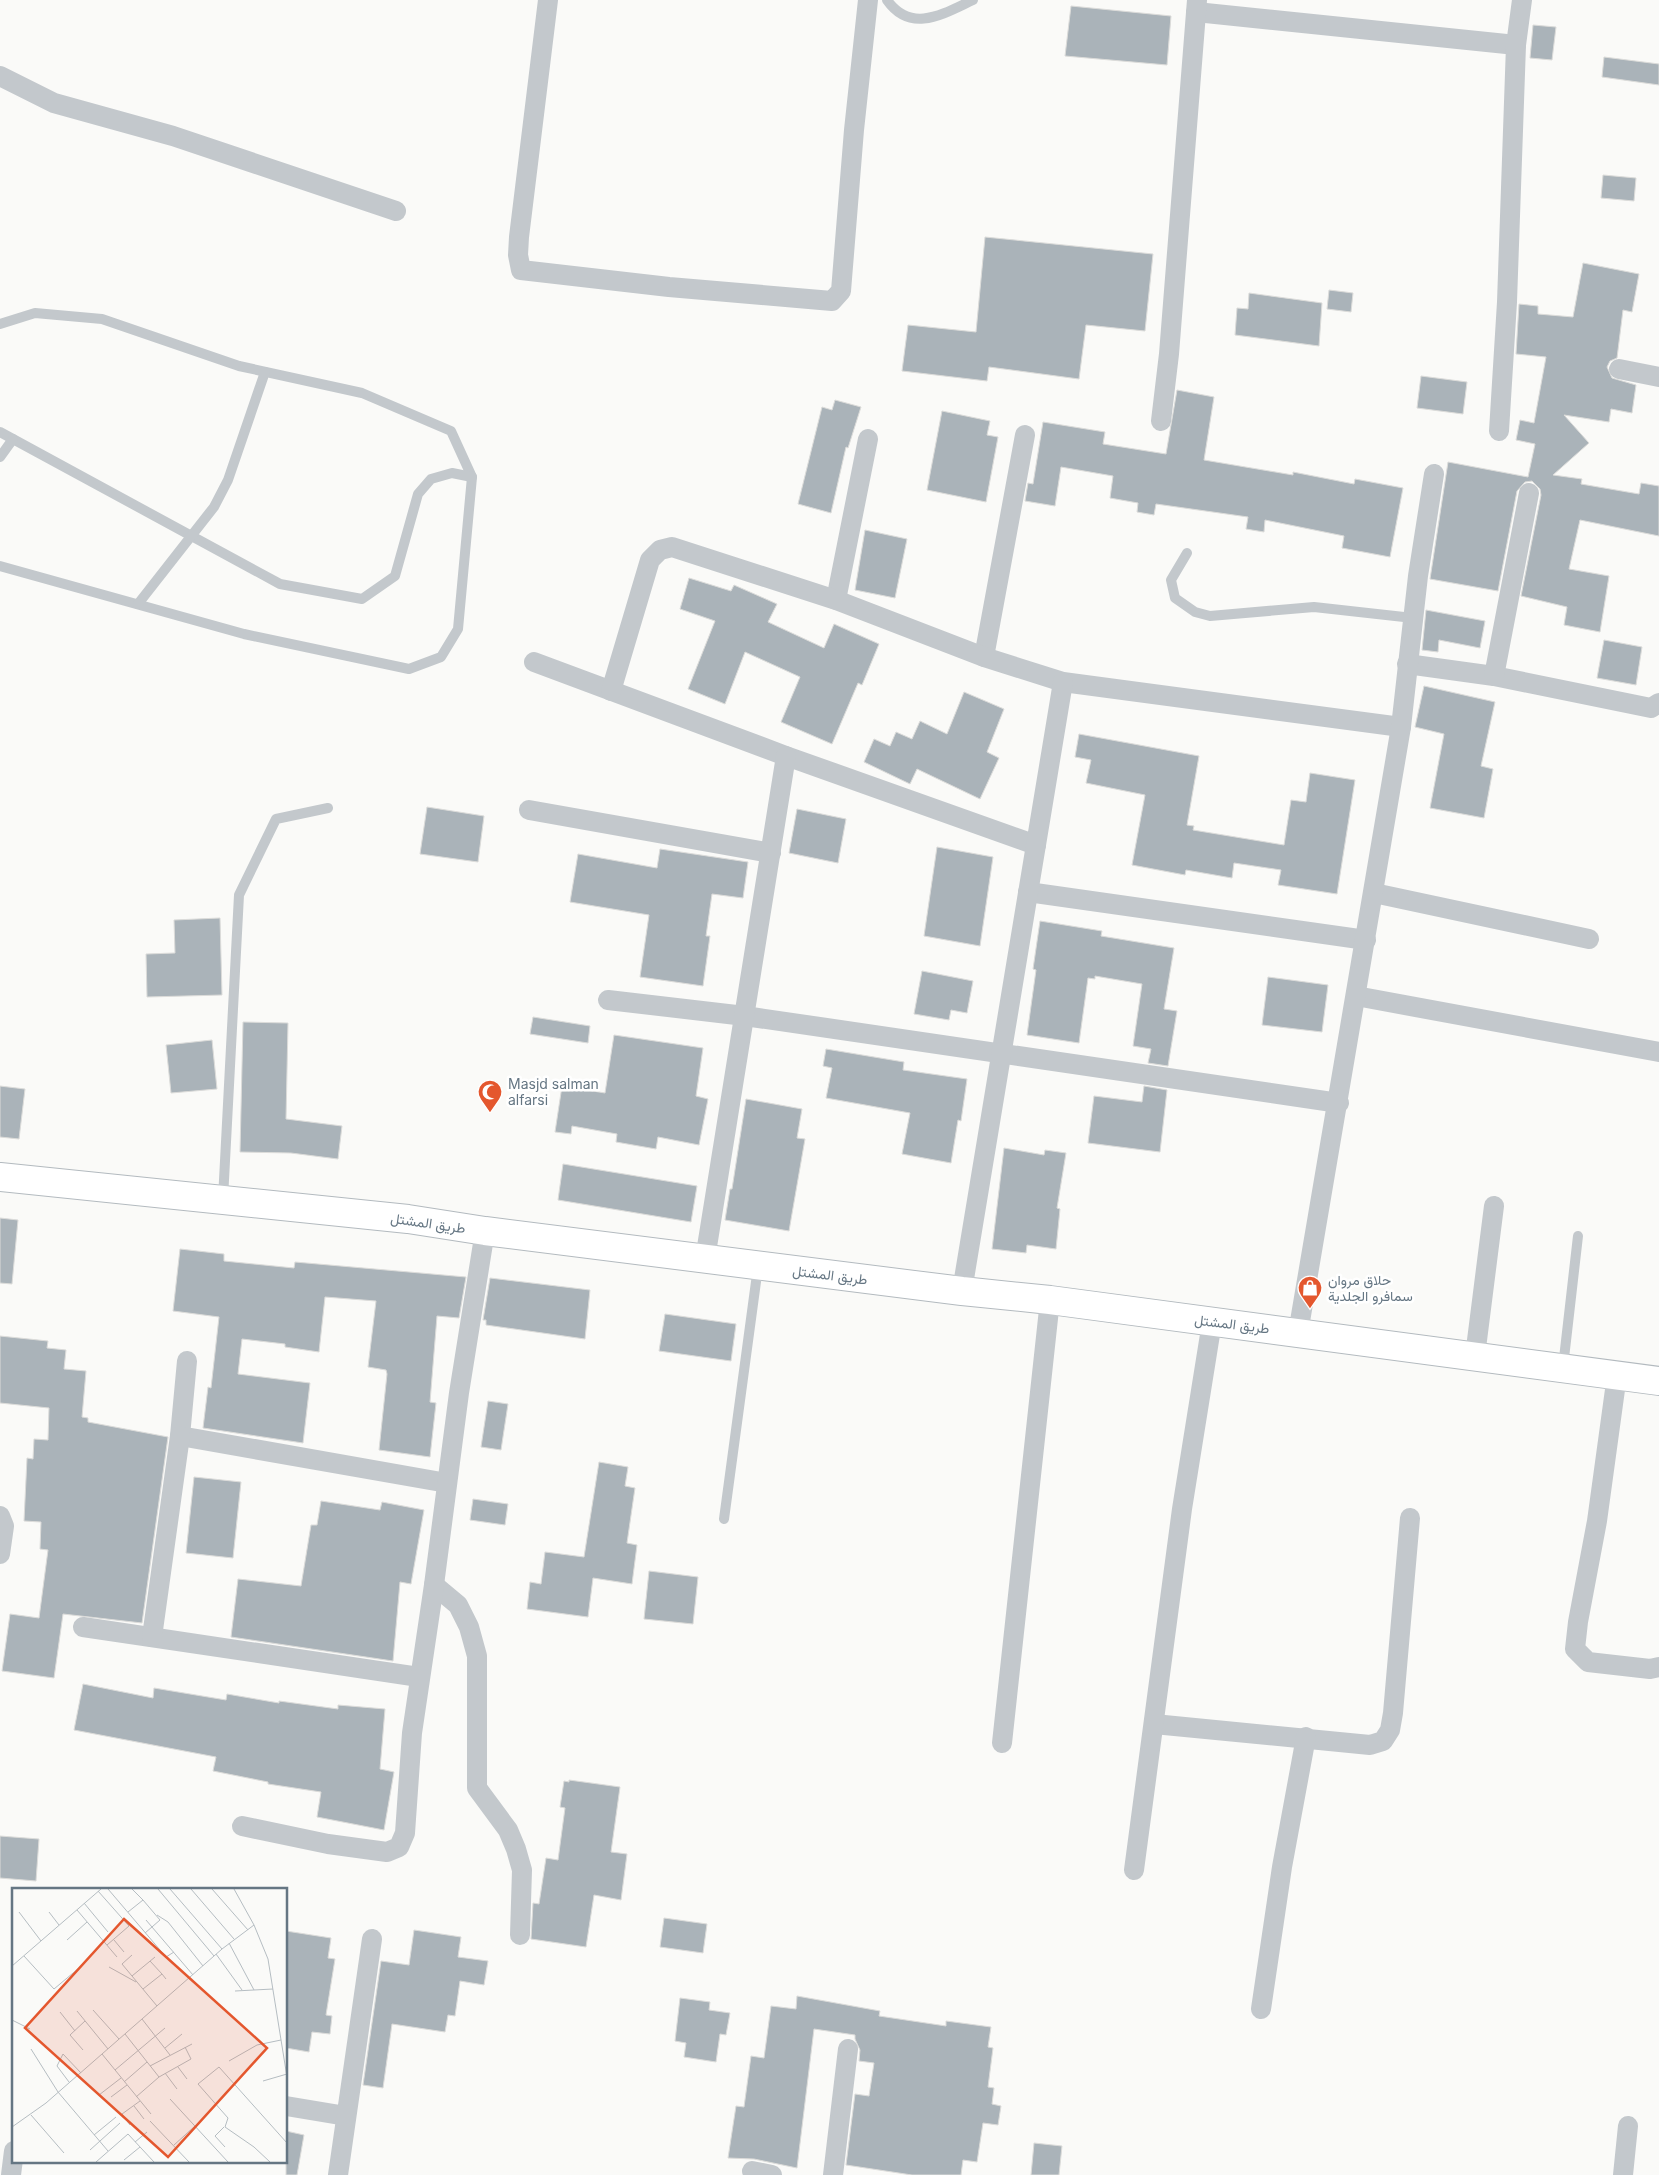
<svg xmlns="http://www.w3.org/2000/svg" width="1659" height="2175" font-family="Inter,Vazirmatn,sans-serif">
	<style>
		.building { fill: #aab3b9; stroke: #dcdcda }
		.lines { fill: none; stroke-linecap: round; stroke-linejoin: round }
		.secondary-casing { stroke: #b3babf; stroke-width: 30 }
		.lane { stroke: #c3c8cc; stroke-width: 10 }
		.street { stroke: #c3c8cc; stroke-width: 20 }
		.secondary { stroke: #fff; stroke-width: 28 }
		.labels { text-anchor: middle; stroke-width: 5; stroke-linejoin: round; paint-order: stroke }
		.poi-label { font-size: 14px; fill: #657683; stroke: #fff; text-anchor: start }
		.street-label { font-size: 14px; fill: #657683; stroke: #fff }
		.inset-road { fill: none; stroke: #b5bdc2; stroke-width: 1 }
		.view { fill: #e4572e; fill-opacity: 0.15; stroke: #e4572e; stroke-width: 2.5 }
		.inset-edge { fill: none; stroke: #657683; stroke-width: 2.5 }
	</style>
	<rect width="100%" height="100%" fill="#fafaf8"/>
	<!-- building -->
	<g class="building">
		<polygon points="1071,6 1171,16 1167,65 1065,56"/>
		<polygon points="1533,25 1556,27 1552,60 1530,58"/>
		<polygon points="1604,57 1659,64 1659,85 1602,77"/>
		<polygon points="1603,175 1636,178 1634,201 1601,198"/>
		<polygon points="985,237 1153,254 1145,331 1086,325 1079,379 989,367 987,381 902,371 908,325 976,332"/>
		<polygon points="1583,263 1639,274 1632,312 1623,310 1617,358 1610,361 1607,367 1612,378 1636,385 1632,413 1611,409 1609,422 1564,415 1589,443 1553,475 1582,479 1581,484 1639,494 1641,483 1659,486 1659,536 1580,520 1569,569 1609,576 1600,632 1564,625 1567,607 1521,596 1541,495 1540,489 1532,481 1525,482 1517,491 1498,591 1430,579 1448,462 1528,477 1535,444 1516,440 1520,420 1534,423 1546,357 1516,354 1519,304 1538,306 1538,314 1573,317"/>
		<polygon points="1329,290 1353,293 1351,312 1327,309"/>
		<polygon points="1249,293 1322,303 1319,346 1235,335 1237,308 1248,309"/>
		<polygon points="1421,376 1467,382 1463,414 1417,408"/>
		<polygon points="1177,390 1214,397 1204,460 1293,475 1293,472 1354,484 1355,479 1403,488 1390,557 1342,548 1344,536 1265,520 1264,532 1246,529 1248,517 1156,504 1154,515 1137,512 1138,503 1110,498 1113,476 1061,467 1055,506 1025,501 1028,483 1033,484 1043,422 1105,432 1103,444 1166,454"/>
		<polygon points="835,400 861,407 848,448 846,447 831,513 798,504 822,407 832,410"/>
		<polygon points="942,411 990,421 987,435 998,437 986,502 927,490"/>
		<polygon points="865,530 907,539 895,598 855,590"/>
		<polygon points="689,578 731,591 734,585 777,604 768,622 824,648 834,624 879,644 862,685 858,683 832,744 781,722 800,677 745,652 725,704 688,689 715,621 680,609"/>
		<polygon points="1426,610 1485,621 1480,648 1439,640 1438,652 1422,650"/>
		<polygon points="1604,640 1642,647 1636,685 1597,678"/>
		<polygon points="1424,686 1495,702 1481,766 1493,769 1484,818 1430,808 1444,734 1415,727"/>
		<polygon points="964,692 1004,709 987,752 999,758 980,799 917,769 910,784 864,762 874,739 890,746 896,732 912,739 920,721 947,734"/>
		<polygon points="1079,734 1199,756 1187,825 1194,826 1193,830 1284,845 1291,800 1306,802 1310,773 1355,780 1337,894 1278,885 1281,870 1234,863 1232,878 1186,870 1185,875 1132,865 1145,795 1086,783 1091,760 1075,757"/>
		<polygon points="427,807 484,816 478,862 420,854"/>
		<polygon points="797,809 846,819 838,863 789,853"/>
		<polygon points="937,847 993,857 980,946 924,936"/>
		<polygon points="660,849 748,862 743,898 712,894 706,936 710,936 703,986 640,977 649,915 570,902 578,854 657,868"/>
		<polygon points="220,918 222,995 147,997 146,954 175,953 174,920"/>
		<polygon points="1040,921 1102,931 1101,936 1174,948 1164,1009 1177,1011 1168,1066 1148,1063 1151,1049 1133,1046 1142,984 1095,976 1095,979 1088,978 1079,1043 1027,1035 1036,970 1033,969"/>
		<polygon points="922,971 973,981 967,1013 951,1010 949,1020 914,1014"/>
		<polygon points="1268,977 1328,985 1322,1032 1262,1025"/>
		<polygon points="533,1017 590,1026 588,1043 530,1034"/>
		<polygon points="243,1022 288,1023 286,1119 342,1126 338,1159 291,1153 240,1152"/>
		<polygon points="614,1035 703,1048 696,1096 708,1099 699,1145 658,1137 656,1149 616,1142 617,1134 572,1126 571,1134 555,1132 562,1086 605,1093"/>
		<polygon points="212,1040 217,1089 171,1093 166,1045"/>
		<polygon points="826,1049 904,1062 903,1070 967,1079 961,1121 958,1120 951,1163 902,1154 910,1113 826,1098 832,1068 823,1066"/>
		<polygon points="0,1086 25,1089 19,1139 0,1137"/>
		<polygon points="1144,1086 1167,1090 1160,1152 1088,1143 1094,1096 1142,1102"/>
		<polygon points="746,1099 802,1109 797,1138 805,1139 789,1231 725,1220 730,1189 732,1189"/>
		<polygon points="1004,1148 1044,1155 1045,1150 1066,1153 1057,1208 1060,1209 1056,1249 1027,1245 1026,1253 992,1249"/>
		<polygon points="563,1164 697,1186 691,1222 558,1200"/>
		<polygon points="0,1218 18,1220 12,1284 0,1283"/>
		<polygon points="180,1249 224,1254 224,1261 294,1268 295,1262 466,1277 459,1318 437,1316 430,1402 436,1403 430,1457 379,1450 387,1374 386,1370 368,1367 376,1301 325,1297 319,1352 285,1347 285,1344 242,1339 238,1374 310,1383 303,1443 203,1428 208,1387 211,1388 219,1317 173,1311"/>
		<polygon points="490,1278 590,1290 585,1339 486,1325 486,1320 483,1320"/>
		<polygon points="665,1314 736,1324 731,1361 659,1351"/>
		<polygon points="0,1336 48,1341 47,1348 66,1350 64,1369 86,1371 82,1417 88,1418 88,1422 168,1437 142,1623 63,1614 54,1678 2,1671 10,1614 39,1618 48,1550 40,1549 41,1522 24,1521 27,1458 33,1459 34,1439 48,1440 49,1408 0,1403"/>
		<polygon points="488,1401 508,1404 501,1450 481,1447"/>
		<polygon points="599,1462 628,1467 625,1486 635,1488 627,1543 637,1545 632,1584 593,1578 588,1617 527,1609 530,1582 541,1584 545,1552 584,1557"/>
		<polygon points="194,1477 241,1482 233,1558 186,1553"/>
		<polygon points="473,1499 508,1504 505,1525 470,1520"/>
		<polygon points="321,1501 380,1510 382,1502 424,1510 411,1584 400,1582 393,1661 231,1637 238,1579 301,1586 311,1525 317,1525"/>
		<polygon points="649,1571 698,1577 693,1624 644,1619"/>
		<polygon points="83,1684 153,1698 154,1688 226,1700 227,1694 279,1703 279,1701 338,1709 338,1705 385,1709 380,1769 394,1772 384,1830 317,1817 321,1792 268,1784 268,1782 213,1771 216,1757 74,1730"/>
		<polygon points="569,1780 620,1787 611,1852 627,1854 621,1900 594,1895 586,1947 531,1939 533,1903 539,1904 546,1858 558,1860 565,1808 560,1807 564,1781 569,1782"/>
		<polygon points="0,1836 39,1839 36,1881 0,1878"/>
		<polygon points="664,1918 707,1924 703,1953 660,1947"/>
		<polygon points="414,1930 461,1937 458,1957 488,1961 484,1985 460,1981 455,2016 448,2015 445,2032 392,2024 383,2088 363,2085 381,1961 409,1965"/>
		<polygon points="286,1931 331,1938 328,1958 335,1959 326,2015 332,2016 330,2034 312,2032 309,2052 286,2048"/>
		<polygon points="797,1996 880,2011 879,2016 946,2026 946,2021 991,2027 988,2047 993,2048 988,2087 994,2088 992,2104 1001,2106 998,2125 983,2123 977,2162 963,2160 961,2175 912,2175 846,2165 855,2094 869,2096 874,2063 859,2061 860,2050 855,2039 855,2035 814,2029 797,2168 754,2159 728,2158 736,2106 744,2107 751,2056 764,2058 771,2006 796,2009"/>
		<polygon points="680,1998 710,2002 709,2010 730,2013 726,2035 720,2034 716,2062 684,2057 686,2043 675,2041"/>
		<polygon points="286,2131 304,2135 297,2175 286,2175"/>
		<polygon points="1034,2143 1062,2146 1059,2175 1031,2175"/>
	</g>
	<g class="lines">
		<defs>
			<polyline id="secondary" points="0,1177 408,1219 485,1231 962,1291 1050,1300 1659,1381"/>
		</defs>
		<!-- secondary casing -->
		<use href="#secondary" class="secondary-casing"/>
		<!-- lane -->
		<g class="lane">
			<path d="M887 0C911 34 943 14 973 0"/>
			<polyline points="0,324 35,313 102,319 239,366 362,393 451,431 472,477 458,629 441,657 409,669 244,634 0,566"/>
			<polyline points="0,432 280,584 362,599 395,576 418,494 431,479 452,473 472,477"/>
			<polyline points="0,457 13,439"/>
			<polyline points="1187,553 1171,580 1175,598 1195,612 1210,616 1314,607 1413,618"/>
			<polyline points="138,604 214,507 228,480 265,372"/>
			<polyline points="223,1199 239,895 276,819 328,808"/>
			<polyline points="1563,1367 1578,1236"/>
			<polyline points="724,1519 758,1267"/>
		</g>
		<!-- street -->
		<g class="street">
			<polyline points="548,0 519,237 518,255 521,270 669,287 832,301 841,291 854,130 868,0"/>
			<polyline points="1196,12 1516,45"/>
			<polyline points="0,76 54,103 173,136 396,211"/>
			<polyline points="1619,369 1659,377"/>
			<polyline points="1161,421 1169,354 1197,0"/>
			<polyline points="1499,431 1507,302 1516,45 1522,0"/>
			<polyline points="836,600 868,439"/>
			<polyline points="984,657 1025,435"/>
			<polyline points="534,662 786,756 1036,845"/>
			<polyline points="1407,664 1494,676 1651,708 1659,703"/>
			<polyline points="1494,676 1529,493"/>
			<polyline points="611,691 650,560 660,550 672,547 836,600 984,657 1063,682 1401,727"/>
			<polyline points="529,810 771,853"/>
			<polyline points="1028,892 1366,940"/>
			<polyline points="1374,893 1589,939"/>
			<polyline points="1356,996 1659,1052"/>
			<polyline points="608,1000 745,1016 1339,1103"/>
			<polyline points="705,1259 786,756"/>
			<polyline points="962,1291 1063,682"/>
			<polyline points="1298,1333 1401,727 1418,576 1434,474"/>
			<polyline points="1475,1356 1494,1206"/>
			<polyline points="187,1361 180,1436 447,1483"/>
			<polyline points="1617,1375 1597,1521 1578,1622 1575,1649 1588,1662 1650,1669 1659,1667"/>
			<polyline points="0,1516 4,1526 0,1554"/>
			<polyline points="434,1585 458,1605 469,1627 477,1656 477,1788 508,1830 516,1849 522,1870 520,1935"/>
			<polyline points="83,1627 419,1677"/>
			<polyline points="152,1637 180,1436"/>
			<polyline points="1154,1724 1370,1745 1383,1741 1390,1730 1393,1713 1410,1518"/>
			<polyline points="1002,1743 1050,1300"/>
			<polyline points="242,1826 328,1844 387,1852 399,1847 405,1833 412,1733 434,1585 459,1393 485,1231"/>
			<polyline points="1134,1870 1182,1509 1212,1322"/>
			<polyline points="1261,2009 1282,1867 1306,1737"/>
			<polyline points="286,2106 346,2116"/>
			<polyline points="752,2171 772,2175"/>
			<polyline points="11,2175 14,2151"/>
			<polyline points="338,2175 372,1939"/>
			<polyline points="833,2175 848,2049"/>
			<polyline points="1623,2175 1628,2126"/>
		</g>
		<!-- secondary -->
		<use href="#secondary" class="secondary"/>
	</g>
	<!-- icons -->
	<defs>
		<symbol id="mosque-pin" viewBox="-11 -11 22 30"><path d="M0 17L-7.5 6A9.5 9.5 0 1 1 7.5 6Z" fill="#e4572e" stroke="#fff"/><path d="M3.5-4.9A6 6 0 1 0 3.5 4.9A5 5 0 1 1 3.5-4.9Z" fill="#fff"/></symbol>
		<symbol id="shop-pin" viewBox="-11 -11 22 30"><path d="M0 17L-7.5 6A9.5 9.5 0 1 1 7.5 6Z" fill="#e4572e" stroke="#fff"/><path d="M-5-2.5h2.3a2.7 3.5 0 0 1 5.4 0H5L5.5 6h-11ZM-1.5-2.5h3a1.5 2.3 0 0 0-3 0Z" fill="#fff"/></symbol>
	</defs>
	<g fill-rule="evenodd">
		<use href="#mosque-pin" x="476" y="1078" width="28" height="38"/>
		<use href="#shop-pin" x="1296" y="1274" width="28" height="38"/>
	</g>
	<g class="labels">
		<!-- poi labels -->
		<g class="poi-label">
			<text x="508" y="1089">Masjd salman<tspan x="508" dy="16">alfarsi</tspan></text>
			<text x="1328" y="1285">حلاق مروان<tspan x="1328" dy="16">سمافرو الجلدية</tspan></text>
		</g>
		<!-- street labels -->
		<g class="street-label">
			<text transform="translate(428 1223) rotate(8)" y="5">طريق المشتل</text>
			<text transform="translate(830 1275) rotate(7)" y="5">طريق المشتل</text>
			<text transform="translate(1232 1324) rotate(7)" y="5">طريق المشتل</text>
		</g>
	</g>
	<!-- overview -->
	<g transform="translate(12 1888)">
		<rect width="275" height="275" fill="#fafaf8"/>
		<path class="inset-road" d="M96 1 154 69 162 64M146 1 202 68M158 1 210 61M179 1 222 51M200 1 236 42M86 3 117 38 95 57M131 12 148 32 133 45M72 15 96 44M65 22 105 69M7 24 29 53M37 24 47 37M116 24 131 12 120 1M145 27 156 34 191 78M134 32 181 87M242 37 256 71 275 189M55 52 75 34M102 52 112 64M217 55 242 102M204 66 230 102M120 67 110 76 145 118M12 68 42 101 67 80M138 73 150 86M0 78 89 1M97 79 124 94M120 88 143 69M131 101 150 86 154 91M223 103 261 101M81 122 107 151M65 123 96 161M48 124 63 143M130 131 158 167M0 132 18 141M113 146 147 189M153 160 170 146M19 161 46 204 96 263M71 162 58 147 73 133M90 166 139 226M217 173 245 157 269 152M138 178 180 156M166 179 175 191M103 182 153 140M153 185 165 201M251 193 275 186M57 194 45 178 51 166 69 185M112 194 135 174M87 207 109 190M99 209 115 197M124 209 147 189 179 171 173 159M158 211 216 274M122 218 132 231M19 227 52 265M138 233 177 274M118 237 110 226 128 213M0 239 34 215 210 61 242 37 222 1M212 239 203 248 213 259M82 247 104 229M123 254 135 244M162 257 183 238M78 262 108 235M112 272 128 259M84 274 116 246 142 274M258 274 242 259 213 239 216 230 186 196 207 179 275 255"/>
		<path class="view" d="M112 31 255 160 156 269 13 140Z"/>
		<rect width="275" height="275" class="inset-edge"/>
	</g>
</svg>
